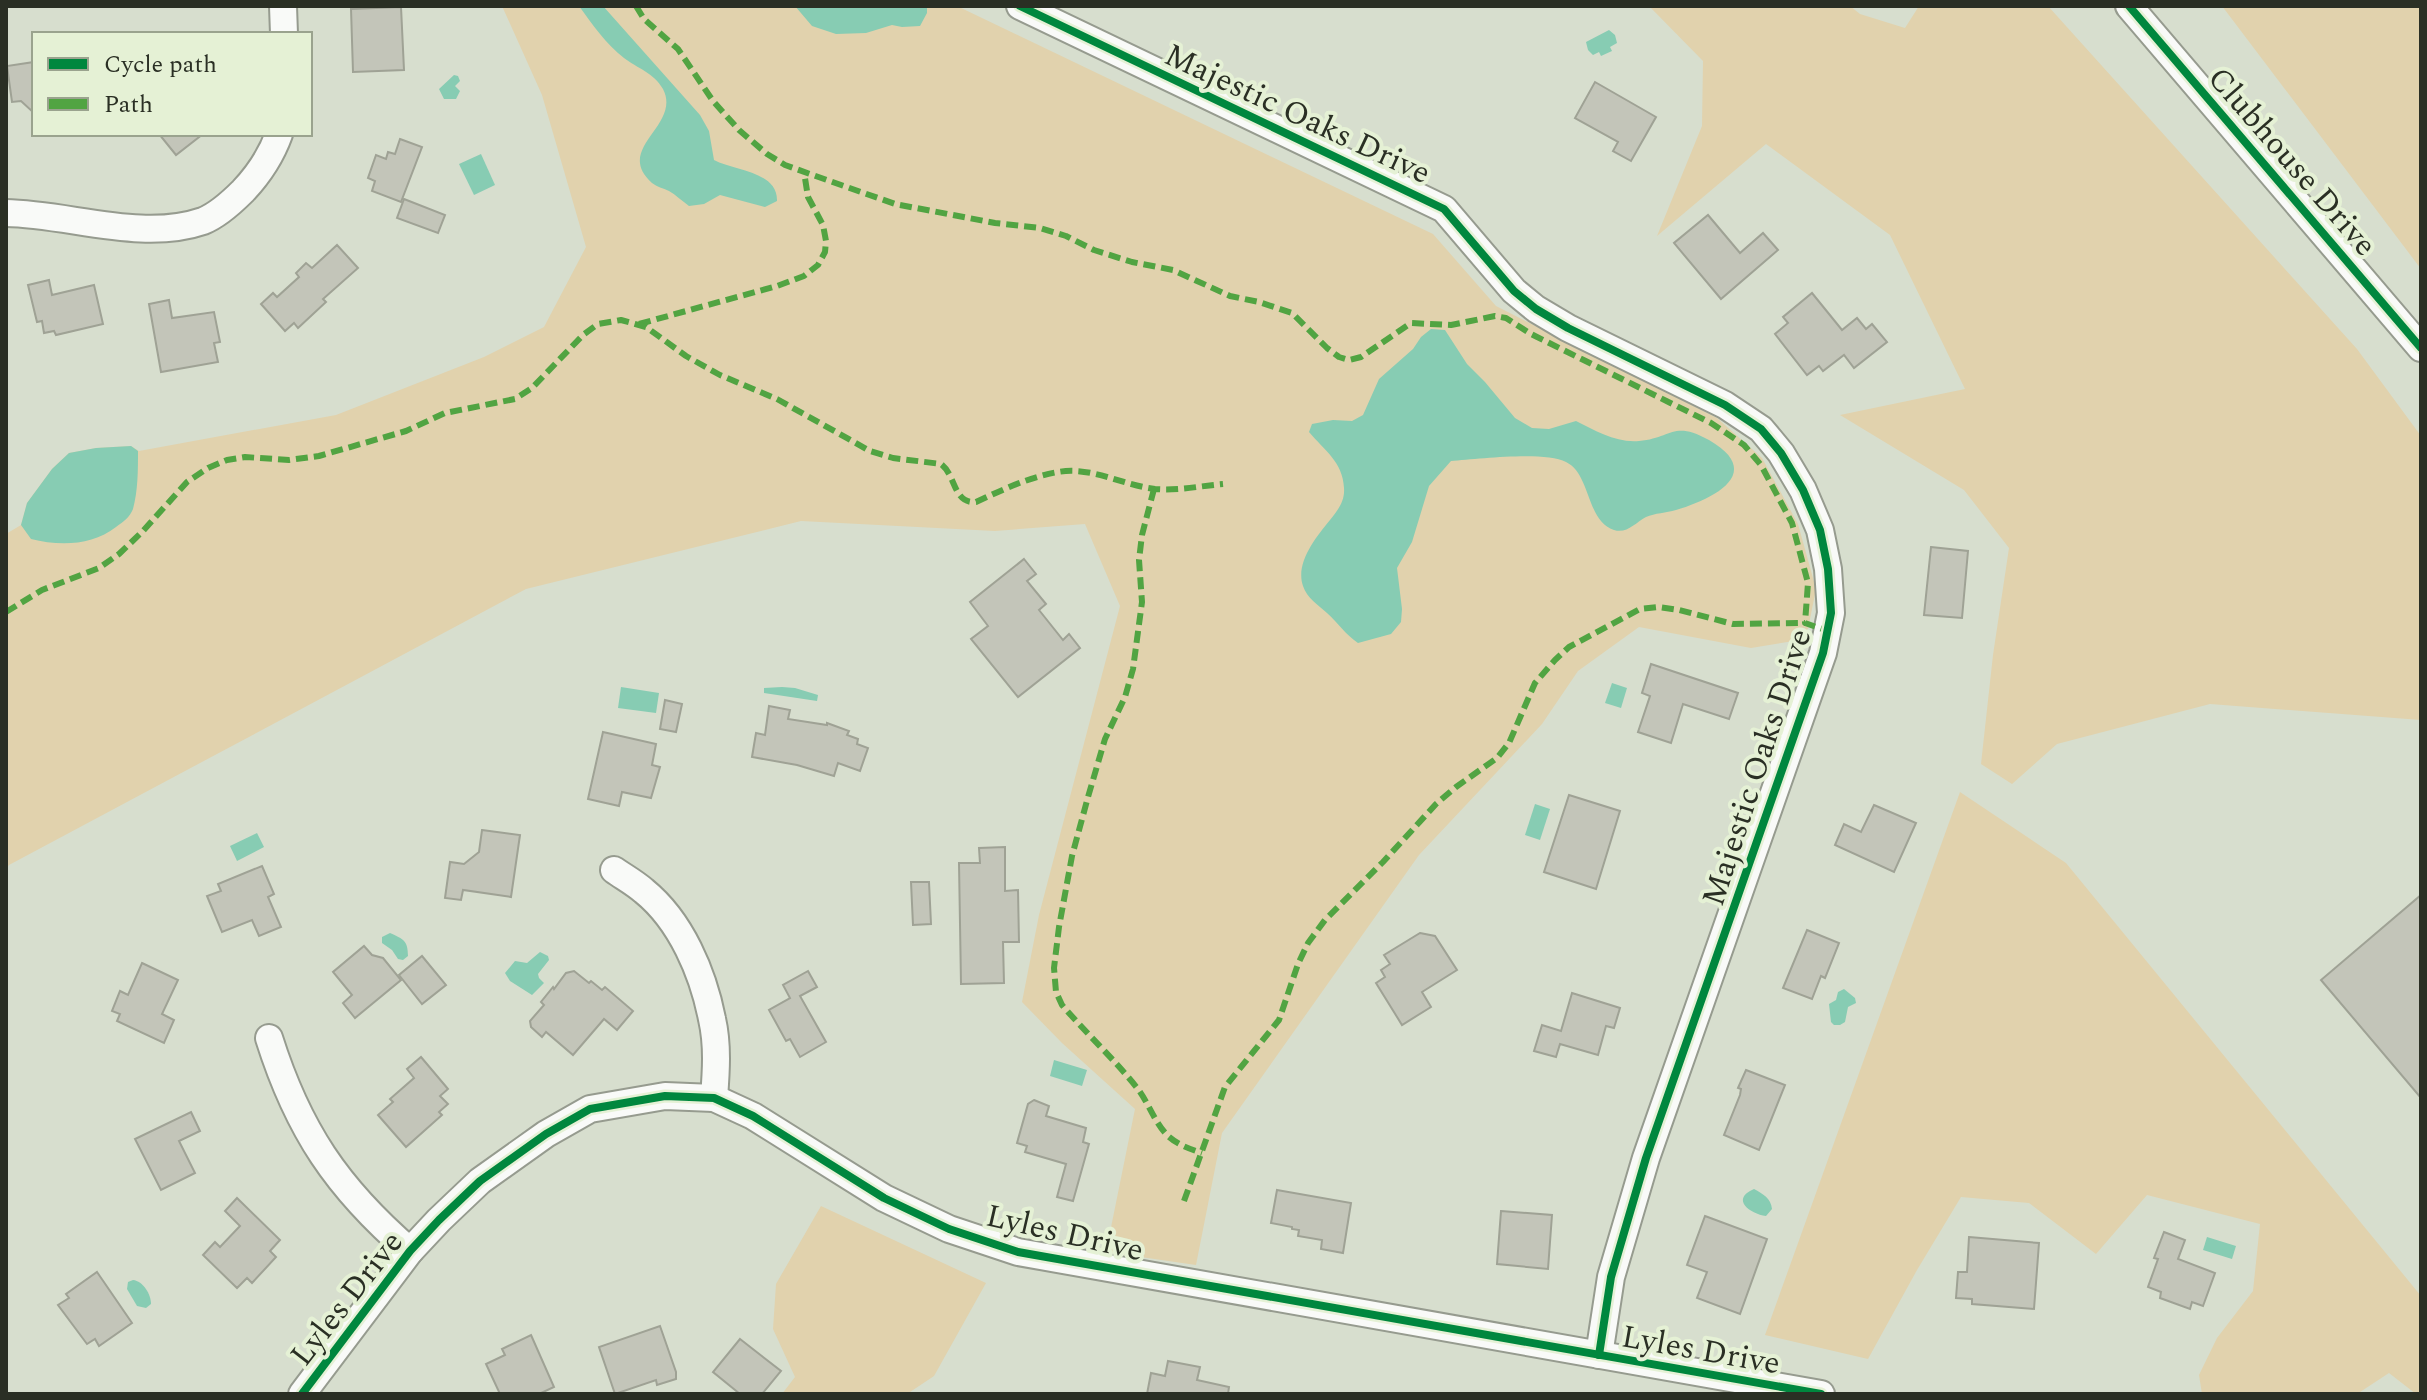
<svg xmlns="http://www.w3.org/2000/svg" width="2427" height="1400" font-family="Spectral,serif">
	<style>
		.green { fill: #e1d2ad }
		.water { fill: #87ccb3 }
		.building { fill: #c3c5b9; stroke: #9fa295; stroke-width: 2 }
		.lines { fill: none; stroke-linecap: round; stroke-linejoin: round }
		.minor-casing { stroke: #969b8f; stroke-width: 30 }
		.minor { stroke: #f9faf8; stroke-width: 26 }
		.quiet { stroke: #51a442; stroke-width: 6; stroke-dasharray: 12 6; stroke-linecap: butt }
		.cycleway-casing { stroke: #e5f1d5; stroke-width: 13 }
		.cycleway { stroke: #00873e; stroke-width: 8 }
		.labels { text-anchor: middle; stroke-width: 8; stroke-linejoin: round; paint-order: stroke }
		.street-label { font-size: 32px; fill: #2a2f24; stroke: #e5f1d5 }
	</style>
	<rect width="100%" height="100%" fill="#d7dece"/>
	<!-- green -->
	<g class="green">
		<polygon points="502,6 957,6 1433,234 1496,306 1717,418 1762,458 1798,524 1816,589 1806,639 1751,648 1639,627 1578,671 1542,724 1419,855 1222,1133 1196,1265 1106,1252 1135,1109 1062,1043 1022,1002 1039,915 1120,606 1085,524 995,531 801,521 526,589 9,865 6,869 6,534 21,525 27,503 52,469 69,453 96,448 131,446 139,451 336,415 484,357 544,327 586,247 542,95"/>
		<polygon points="1649,6 1850,6 1860,14 1905,28 1919,6 2048,6 2357,349 2421,436 2421,720 2210,704 2057,744 2012,784 1981,764 1993,655 2009,548 1964,490 1840,415 1965,389 1890,235 1766,144 1657,236 1702,126 1703,61"/>
		<polygon points="2222,6 2421,6 2421,269"/>
		<polygon points="1960,792 2066,863 2421,1296 2421,1394 2416,1394 2389,1373 2357,1394 2202,1394 2199,1375 2217,1338 2253,1291 2260,1224 2147,1195 2096,1254 2029,1203 1961,1197 1917,1270 1868,1359 1765,1335"/>
		<polygon points="821,1206 986,1283 934,1376 907,1394 782,1394 795,1377 773,1329 776,1284"/>
	</g>
	<!-- water -->
	<g class="water">
		<path d="M579 6H603L700 115 709 131 714 160C734 171 778 171 777 201L765 207 720 195 704 204 689 206C682 201 676 195 669 191 663 188 657 187 652 183 613 148 682 126 663 89 654 73 637 68 624 58 606 44 592 24 579 6Z"/>
		<polygon points="795,6 927,6 927,13 920,26 902,27 892,25 866,33 836,34 812,26"/>
		<polygon points="1609,30 1615,35 1617,43 1610,47 1612,51 1601,56 1599,52 1593,55 1588,50 1586,42"/>
		<polygon points="454,75 458,76 460,81 455,86 460,91 456,99 444,99 439,89"/>
		<polygon points="481,154 495,185 474,195 459,164"/>
		<path d="M1431 329 1445 330 1467 364 1485 382 1515 418 1532 428 1549 429 1576 421C1596 431 1616 443 1639 441 1672 438 1673 420 1709 440 1766 473 1713 499 1676 510 1666 513 1655 513 1646 517 1635 523 1627 534 1614 530 1586 521 1591 474 1566 462 1545 451 1478 459 1451 461L1429 486 1412 542 1397 568 1402 609 1401 622 1391 634 1358 643C1346 635 1338 623 1327 613 1318 605 1307 598 1303 586 1295 563 1316 537 1330 520 1338 510 1345 501 1344 488 1343 462 1324 450 1309 432L1312 424 1333 420 1352 421 1363 415 1379 379 1413 349 1421 337Z"/>
		<path d="M131 446 138 451C138 470 138 491 133 509 130 517 123 522 116 527 92 546 59 546 31 539L21 525 27 503 52 469 69 453 96 448Z"/>
		<polygon points="1612,683 1627,688 1621,708 1605,703"/>
		<polygon points="621,687 659,693 656,713 618,708"/>
		<polygon points="782,687 795,688 818,695 817,701 764,693 764,688"/>
		<polygon points="1535,804 1550,809 1540,840 1525,835"/>
		<polygon points="257,833 264,847 237,861 230,846"/>
		<path d="M390 933C403 939 408 940 408 956L403 960 398 959 392 950 382 943V937Z"/>
		<polygon points="540,952 548,956 549,960 538,974 539,978 544,983 532,995 510,981 505,973 515,961 527,963"/>
		<polygon points="1844,989 1855,998 1856,1003 1848,1007 1845,1022 1840,1025 1834,1025 1831,1022 1829,1004 1836,1000 1838,992"/>
		<polygon points="1054,1060 1087,1070 1082,1086 1050,1076"/>
		<path d="M1754 1189C1763 1194 1771 1198 1772 1209L1766 1216C1750 1214 1730 1199 1754 1189Z"/>
		<polygon points="2207,1237 2236,1246 2232,1259 2203,1250"/>
		<path d="M133 1280C143 1281 151 1294 151 1304L146 1308 137 1306 127 1289 128 1282Z"/>
	</g>
	<!-- building -->
	<g class="building">
		<polygon points="401,7 404,70 353,72 351,9"/>
		<polygon points="34,62 34,113 21,101 12,102 7,66"/>
		<polygon points="1595,82 1656,117 1631,161 1613,151 1618,142 1575,118"/>
		<polygon points="159,134 203,134 176,155"/>
		<polygon points="400,139 422,147 401,202 372,191 375,181 368,178 376,155 386,159 388,152 395,154"/>
		<polygon points="404,199 445,215 438,233 397,218"/>
		<polygon points="1708,215 1740,253 1763,233 1778,250 1721,299 1674,243"/>
		<polygon points="337,245 358,268 323,299 326,302 298,328 294,323 285,331 261,304 273,293 277,297 299,277 296,273 306,263 312,268"/>
		<polygon points="49,280 52,295 94,285 103,324 56,335 54,331 44,333 42,321 37,322 28,285"/>
		<polygon points="1812,293 1842,330 1857,318 1866,329 1872,324 1887,342 1854,368 1844,355 1823,371 1819,366 1807,375 1775,334 1788,323 1783,317"/>
		<polygon points="169,300 172,318 214,312 220,342 214,343 218,362 161,372 149,304"/>
		<polygon points="1931,547 1968,551 1962,618 1924,615"/>
		<polygon points="1024,559 1036,574 1027,581 1046,604 1039,610 1063,640 1069,634 1080,648 1018,697 971,639 988,626 970,602"/>
		<polygon points="1651,664 1738,693 1729,719 1683,704 1671,743 1638,732 1650,696 1642,693"/>
		<polygon points="665,700 682,704 676,732 660,729"/>
		<polygon points="769,706 790,710 788,719 827,725 827,723 849,731 847,735 858,739 857,744 868,748 860,771 838,763 834,776 797,765 752,757 756,733 765,735"/>
		<polygon points="603,732 656,744 652,765 660,767 651,798 622,792 619,806 588,799"/>
		<polygon points="1569,795 1620,811 1596,889 1544,872"/>
		<polygon points="1874,805 1916,823 1894,872 1835,845 1844,824 1861,832"/>
		<polygon points="482,830 520,835 511,897 463,890 461,900 445,898 450,862 464,864 479,852"/>
		<polygon points="1005,847 1005,891 1018,890 1019,942 1003,942 1004,983 961,984 959,863 980,863 979,848"/>
		<polygon points="262,866 274,894 268,897 281,927 259,936 252,920 222,932 207,896 221,891 218,884"/>
		<polygon points="911,882 929,882 931,924 913,925"/>
		<polygon points="2421,895 2421,1098 2321,980"/>
		<polygon points="1807,930 1839,943 1825,978 1821,976 1812,999 1783,988"/>
		<polygon points="1420,933 1435,936 1457,970 1422,992 1431,1007 1402,1025 1376,983 1385,977 1381,970 1390,964 1384,955"/>
		<polygon points="364,946 372,955 383,958 401,980 355,1018 343,1003 352,995 333,972"/>
		<polygon points="422,956 446,985 422,1004 399,975"/>
		<polygon points="142,963 178,980 162,1014 174,1020 164,1043 117,1021 120,1014 112,1011 120,991 128,995"/>
		<polygon points="574,971 589,983 591,981 602,990 605,987 633,1011 617,1030 604,1019 573,1055 546,1032 542,1037 531,1027 530,1021 544,1005 541,1002 553,987 554,989 566,973"/>
		<polygon points="808,971 817,987 800,996 826,1042 800,1057 790,1039 786,1041 769,1010 790,998 783,985"/>
		<polygon points="1572,993 1620,1008 1614,1028 1606,1026 1598,1055 1560,1044 1556,1057 1534,1051 1542,1025 1561,1031"/>
		<polygon points="421,1057 448,1089 440,1096 448,1104 439,1112 442,1115 406,1147 378,1115 393,1102 390,1099 414,1078 407,1069"/>
		<polygon points="1746,1070 1785,1085 1759,1150 1724,1135 1740,1095 1741,1089 1738,1088"/>
		<polygon points="1034,1100 1049,1106 1046,1116 1086,1128 1083,1142 1089,1144 1073,1201 1057,1197 1066,1164 1025,1152 1027,1146 1017,1143 1028,1104"/>
		<polygon points="191,1112 200,1131 179,1141 195,1173 161,1190 135,1139"/>
		<polygon points="1277,1190 1351,1203 1343,1253 1321,1249 1322,1240 1298,1236 1299,1230 1292,1229 1292,1227 1271,1223"/>
		<polygon points="237,1198 280,1240 270,1251 276,1257 252,1283 247,1278 237,1288 203,1255 215,1242 220,1247 240,1226 225,1211"/>
		<polygon points="1501,1211 1552,1215 1548,1269 1497,1264"/>
		<polygon points="1705,1216 1767,1239 1740,1314 1697,1298 1707,1272 1687,1265"/>
		<polygon points="2164,1232 2185,1240 2178,1259 2215,1273 2203,1306 2192,1302 2190,1309 2160,1298 2161,1292 2148,1287 2158,1259 2154,1258"/>
		<polygon points="1969,1237 2039,1243 2034,1309 1972,1304 1972,1299 1956,1298 1958,1272 1967,1272"/>
		<polygon points="97,1272 132,1323 99,1346 95,1339 87,1344 58,1305 69,1298 66,1294"/>
		<polygon points="660,1326 676,1372 676,1379 657,1385 656,1380 615,1394 599,1347"/>
		<polygon points="531,1335 554,1387 539,1394 500,1394 486,1364 505,1355 502,1349"/>
		<polygon points="740,1339 781,1371 762,1394 740,1394 713,1372"/>
		<polygon points="1168,1361 1200,1367 1197,1380 1229,1387 1228,1394 1147,1394 1151,1373 1165,1376"/>
	</g>
	<g class="lines">
		<defs>
			<g id="minor">
				<polyline points="283,6 284,34"/>
				<polyline points="1020,6 1444,209 1514,291 1536,309 1568,328 1725,405 1761,429 1781,453 1803,490 1820,530 1828,569 1831,613 1823,653 1646,1158 1611,1277 1599,1355"/>
				<polyline points="2129,6 2421,348"/>
				<path d="M6 213C69 214 142 242 203 221 218 215 232 202 243 191 259 174 271 156 279 134"/>
				<path d="M614 870C624 877 635 883 644 891 681 921 703 973 712 1019 718 1045 716 1072 714 1098"/>
				<path d="M269 1038C298 1130 337 1188 410 1251"/>
				<polyline points="302,1394 410,1251 439,1220 480,1181 546,1134 590,1109 665,1096 714,1098 753,1116 884,1198 949,1229 1018,1252 1821,1394"/>
			</g>
		</defs>
		<!-- minor casing -->
		<use href="#minor" class="minor-casing"/>
		<!-- minor -->
		<use href="#minor" class="minor"/>
		<!-- quiet -->
		<g class="quiet">
			<polyline points="636,6 644,19 678,49 713,101 739,130 767,154 785,165 810,174 895,204 995,223 1040,228 1066,236 1094,250 1132,262 1173,270 1230,296 1259,302 1292,313 1327,348 1339,357 1349,360 1361,357 1411,323 1451,325 1495,316 1506,318 1531,334 1711,423 1744,445 1761,465 1792,523 1808,583 1805,623 1828,631"/>
			<polyline points="639,324 777,286 804,276 818,265 825,252 826,241 823,225 808,197 804,172"/>
			<path d="M1154 489 1142 535 1139 560 1142 602 1133 669 1125 697 1105 739 1088 797 1072 856 1059 927 1054 968 1056 992 1062 1005C1087 1034 1114 1059 1138 1089 1149 1104 1155 1123 1168 1136 1178 1145 1190 1149 1202 1153"/>
			<path d="M6 612 42 590 99 568 119 554 142 532 187 482 208 468 227 460 245 457 289 460 319 456 406 431 445 413 515 399 532 388 583 335 598 324 621 320 646 327 686 356 720 375 777 399 870 451 893 458 941 464C956 475 953 504 976 502 1002 490 1029 477 1058 472 1091 466 1122 485 1155 489 1177 491 1200 486 1223 484"/>
			<polyline points="1184,1201 1225,1087 1279,1020 1298,964 1308,943 1325,920 1383,862 1436,804 1456,787 1497,758 1509,743 1535,683 1555,660 1569,647 1640,609 1659,607 1679,610 1733,624 1805,623"/>
		</g>
		<defs>
			<g id="cycleway">
				<polyline points="1020,6 1444,209 1514,291 1536,309 1568,328 1725,405 1761,429 1781,453 1803,490 1820,530 1828,569 1831,613 1823,653 1646,1158 1611,1277 1599,1355"/>
				<polyline points="2129,6 2421,348"/>
				<polyline points="302,1394 410,1251 439,1220 480,1181 546,1134 590,1109 665,1096 714,1098 753,1116 884,1198 949,1229 1018,1252 1821,1394"/>
			</g>
		</defs>
		<!-- cycleway casing -->
		<use href="#cycleway" class="cycleway-casing"/>
		<!-- cycleway -->
		<use href="#cycleway" class="cycleway"/>
	</g>
	<g class="labels">
		<!-- street labels -->
		<g class="street-label">
			<text transform="translate(1298 113) rotate(25)" y="11">Majestic Oaks Drive</text>
			<text transform="translate(2293 161) rotate(49)" y="11">Clubhouse Drive</text>
			<text transform="translate(1756 767) rotate(-72)" y="11">Majestic Oaks Drive</text>
			<text transform="translate(1065 1232) rotate(13)" y="11">Lyles Drive</text>
			<text transform="translate(346 1298) rotate(-52)" y="11">Lyles Drive</text>
			<text transform="translate(1701 1349) rotate(10)" y="11">Lyles Drive</text>
		</g>
	</g>
	<!-- border -->
	<rect width="2427" height="1400" fill="none" stroke="#2a2f24" stroke-width="16"/>
	<!-- legend -->
	<rect x="32" y="32" width="280" height="104" fill="#e5f1d5" stroke="#9aa38e" stroke-width="2"/>
	<rect x="48" y="58" width="40" height="12" fill="#00873e" stroke="#9aa38e" stroke-width="2"/>
	<text x="104" y="72" font-size="24" fill="#2a2f24">Cycle path</text>
	<rect x="48" y="98" width="40" height="12" fill="#51a442" stroke="#9aa38e" stroke-width="2"/>
	<text x="104" y="112" font-size="24" fill="#2a2f24">Path</text>
</svg>
